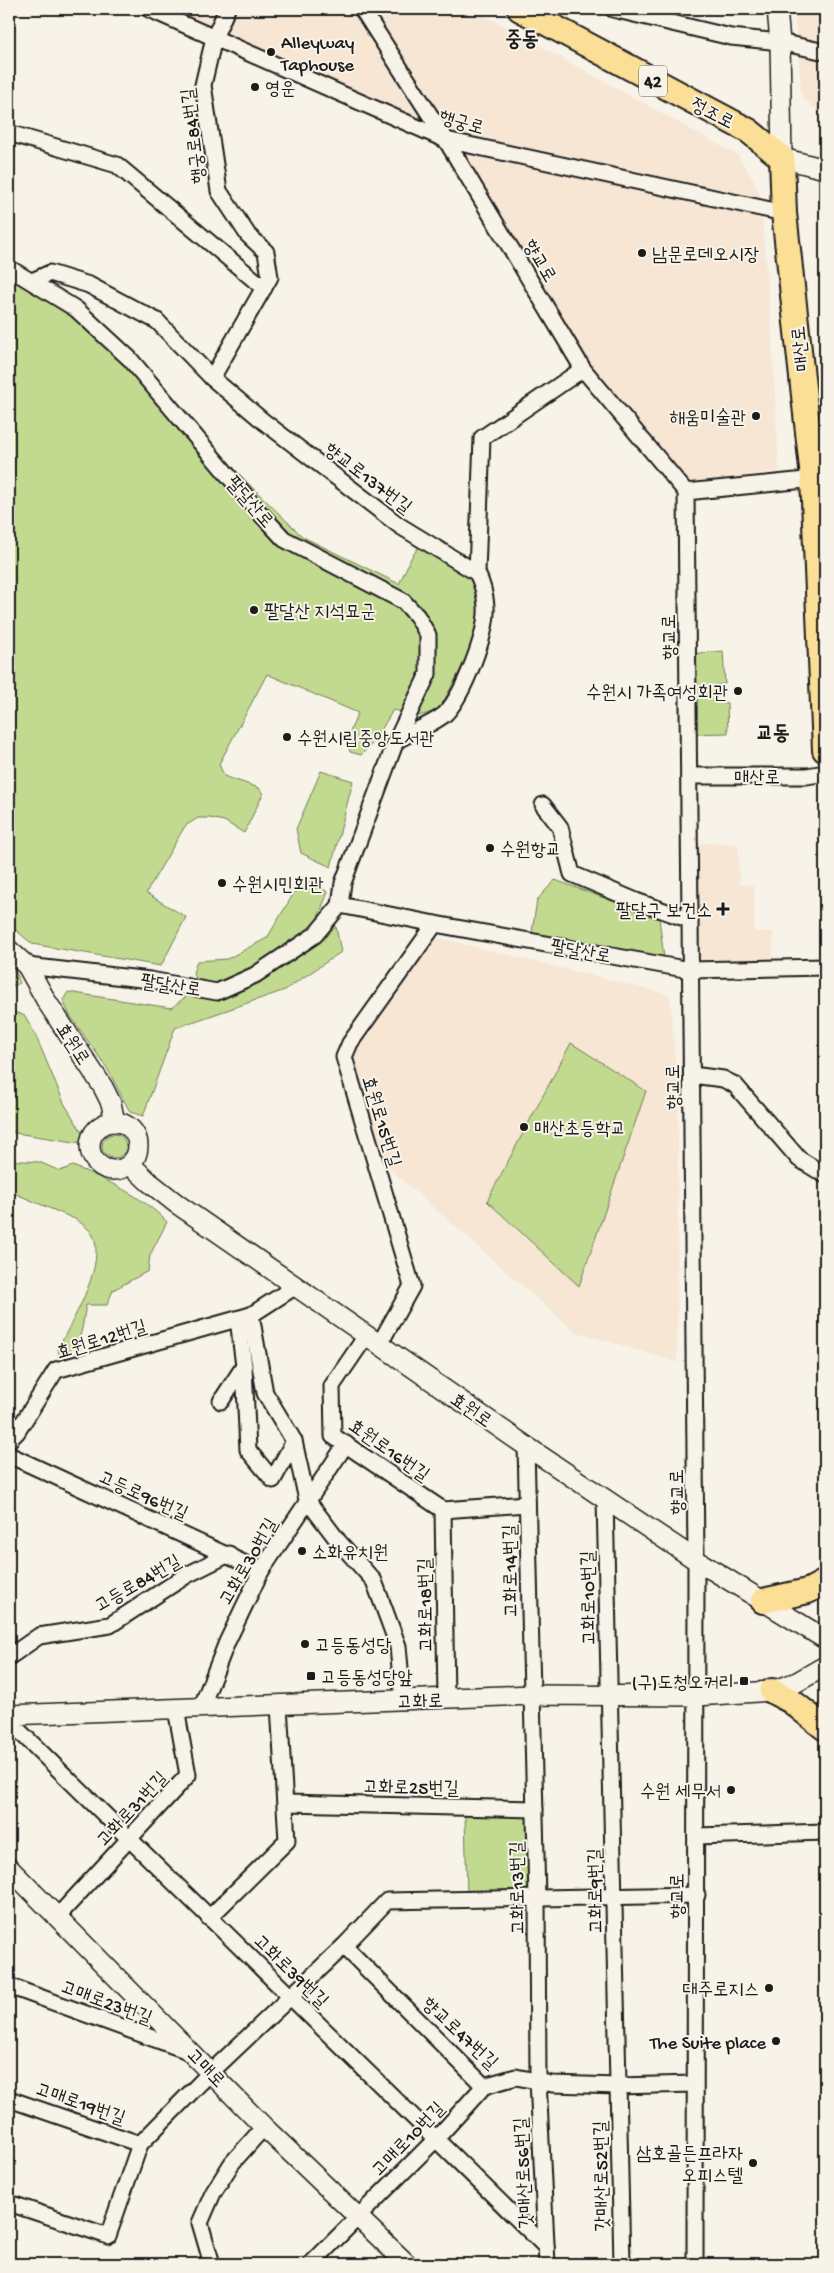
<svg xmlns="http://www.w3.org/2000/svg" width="834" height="2273" font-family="'Gochi Hand','Poor Story',sans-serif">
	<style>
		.built { fill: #f6e6d3 }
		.green { fill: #c2da90; stroke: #6f7b56 }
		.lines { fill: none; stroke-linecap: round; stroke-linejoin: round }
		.minor-casing { stroke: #1c1c1c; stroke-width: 19 }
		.tertiary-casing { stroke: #1c1c1c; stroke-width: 22 }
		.primary-casing { stroke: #1c1c1c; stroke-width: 28 }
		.minor { stroke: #f7f3e8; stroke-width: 15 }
		.tertiary { stroke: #f7f3e8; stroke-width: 19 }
		.primary { stroke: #fbdf96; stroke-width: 24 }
		.poi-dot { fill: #1c1c1c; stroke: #f7f3e8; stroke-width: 2 }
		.labels { text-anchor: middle; stroke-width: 4; stroke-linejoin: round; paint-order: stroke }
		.shield { fill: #f7f3e8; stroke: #5e5c59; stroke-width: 1 }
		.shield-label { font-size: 18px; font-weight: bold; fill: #1c1c1c }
		.poi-label { font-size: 19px; fill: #1c1c1c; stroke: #f7f3e8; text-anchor: start }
		.street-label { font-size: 19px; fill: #1c1c1c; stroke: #f7f3e8 }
		.quarter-label { font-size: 21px; font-weight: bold; fill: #1c1c1c; stroke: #f7f3e8 }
	</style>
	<rect width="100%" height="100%" fill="#f7f3e8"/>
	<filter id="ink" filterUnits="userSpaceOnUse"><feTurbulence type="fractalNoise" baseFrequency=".02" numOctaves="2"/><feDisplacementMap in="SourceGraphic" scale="10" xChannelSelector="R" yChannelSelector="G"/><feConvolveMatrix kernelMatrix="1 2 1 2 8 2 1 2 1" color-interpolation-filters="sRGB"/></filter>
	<g filter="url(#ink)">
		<!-- built -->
		<g class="built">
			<polygon points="171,9 473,9 737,155 753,179 760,195 771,323 779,471 687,484 589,366 447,138 206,28"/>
			<polygon points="794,9 825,9 825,118 802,97"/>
			<polygon points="825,311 825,370 817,312"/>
			<polygon points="692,843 738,844 739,885 754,885 754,932 773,932 773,961 692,959"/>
			<polygon points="431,936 670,995 678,1096 677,1362 574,1331 391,1170 381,1158 346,1057"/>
		</g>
		<!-- green -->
		<g class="green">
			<polygon points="9,280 22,285 83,322 303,537 399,584 411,558 420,545 480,583 477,633 462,667 439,710 419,716 393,710 374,742 361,755 350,752 347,738 358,713 267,674 219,764 224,776 259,788 263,794 244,833 224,821 210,818 198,818 185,826 146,893 186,917 161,966 32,944 9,924"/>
			<polygon points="723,651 725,684 714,685 714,702 727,703 728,733 692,734 690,654"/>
			<polygon points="321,771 353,781 331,867 301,853 296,829"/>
			<polygon points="303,878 328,892 317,920 297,942 216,989 201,986 193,973 197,961 227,959 267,938"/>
			<polygon points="555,880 659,918 664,958 531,938 537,900"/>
			<polygon points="336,927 341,952 285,990 175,1028 143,1116 130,1112 107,1068 69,1014 63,1000 68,992 171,1008 188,995 227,994 283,965"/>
			<polygon points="9,966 17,974 20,983 11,987 9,986"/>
			<polygon points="9,1010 25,1016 35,1034 64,1103 86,1139 81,1143 9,1132"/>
			<polygon points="571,1043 646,1091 579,1286 487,1201"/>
			<circle cx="114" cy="1146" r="12"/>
			<path d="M9 1160 39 1162 60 1171 73 1166C108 1181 141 1195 167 1222L150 1255 148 1271 113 1290 107 1305H86C81 1330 84 1344 60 1358L58 1349C72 1320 102 1273 95 1241 93 1231 83 1224 75 1219L9 1191Z"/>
			<polygon points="528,1815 528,1894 467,1895 465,1816"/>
		</g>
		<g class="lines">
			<defs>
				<g id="minor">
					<polyline points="149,9 446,140 784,213"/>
					<polyline points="362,9 446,140 583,369 686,492 696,1560 695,2264"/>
					<polyline points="613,9 731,37 780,42 825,52"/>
					<polyline points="9,133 117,165 264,288"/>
					<polyline points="9,268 76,309 130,359 259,512 284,539 403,601 417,616 428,635 428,674 396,741 343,883 340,905 315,935 255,975 217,992 150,980 27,966"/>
					<polyline points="32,281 50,273 89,285 157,321 212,378 263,421 400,526 477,573"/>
					<polyline points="212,378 270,277 266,252 248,235 219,191 203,85 214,38 227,9"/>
					<polyline points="686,492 825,478"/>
					<path d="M396 741C409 733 436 723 446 713 464 693 488 632 486 606 485 594 482 583 477 573L482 438 583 369"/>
					<polyline points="689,776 807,776 825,773"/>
					<polyline points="543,805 560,827 572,874 636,901 690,920"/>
					<polyline points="340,905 435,924 690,970 825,967"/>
					<polyline points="692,1075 723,1079 735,1085 799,1159 825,1175"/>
					<polyline points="251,1315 265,1393 294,1441 307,1500 339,1542 374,1581 398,1646 403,1701"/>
					<polyline points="366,1336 332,1386 333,1436 443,1510 527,1504"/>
					<polyline points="379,1345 412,1286 344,1057 350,1043 435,924"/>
					<polyline points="244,1366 248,1450 273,1480 294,1441"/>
					<polyline points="221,1401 244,1366 238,1319"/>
					<polyline points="9,1440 17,1432 56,1370 251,1315 296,1286"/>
					<polyline points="526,1446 537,1898 538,2080 547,2264"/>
					<polyline points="9,1455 261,1571"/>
					<polyline points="605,1499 622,2264"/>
					<polyline points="443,1510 446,1699"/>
					<polyline points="9,1657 39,1636 110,1625 187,1575 229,1554"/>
					<polyline points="201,1708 227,1642 261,1571 346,1444"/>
					<polyline points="9,1721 546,2247"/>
					<polyline points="286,1803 535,1809"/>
					<polyline points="696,1836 825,1832"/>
					<polyline points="57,1917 188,1775 176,1709"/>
					<polyline points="209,1918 287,1841 279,1705"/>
					<polyline points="344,1946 484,2086"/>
					<polyline points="9,1986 188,2051"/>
					<polyline points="484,2086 516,2077 552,2084 618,2086 694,2084"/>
					<polyline points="9,2099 140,2144"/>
					<polyline points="9,2203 108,2236 140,2144 211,2072 344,1946 387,1901 697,1895"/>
					<polyline points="212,2264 200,2223 213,2193 232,2163 264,2127"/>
					<polyline points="311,2264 436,2139 484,2086"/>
				</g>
				<g id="tertiary">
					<polyline points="777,9 780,42 782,158 825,169"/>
					<polyline points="9,950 27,966 47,1002 103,1087 111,1103 115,1122"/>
					<circle cx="114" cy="1146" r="24"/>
					<polyline points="130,1164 149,1182 177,1204 526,1446 696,1560 825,1639"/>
					<polyline points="9,1715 532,1695 696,1696 772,1691 797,1682 825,1666"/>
					<polyline points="9,1868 264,2127 407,2264"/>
				</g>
				<g id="primary">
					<polyline points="520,9 749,131 782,158 784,213 813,478 825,750"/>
					<polyline points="763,1601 808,1591 825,1582"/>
					<polyline points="772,1691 791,1701 825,1728"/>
				</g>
			</defs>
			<!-- minor casing -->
			<use href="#minor" class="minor-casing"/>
			<!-- tertiary casing -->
			<use href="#tertiary" class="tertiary-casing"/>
			<!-- primary casing -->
			<use href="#primary" class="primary-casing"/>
			<!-- minor -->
			<use href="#minor" class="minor"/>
			<!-- tertiary -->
			<use href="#tertiary" class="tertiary"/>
			<!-- primary -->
			<use href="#primary" class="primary"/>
		</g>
	</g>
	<!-- markers -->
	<g class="poi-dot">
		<circle cx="271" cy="52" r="5"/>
		<circle cx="255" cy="87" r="5"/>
		<circle cx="642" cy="253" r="5"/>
		<circle cx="756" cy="416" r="5"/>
		<circle cx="254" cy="610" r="5"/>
		<circle cx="738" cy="691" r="5"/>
		<circle cx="287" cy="737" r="5"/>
		<circle cx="490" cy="848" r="5"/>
		<circle cx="222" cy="883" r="5"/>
		<path d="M720.5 901.5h5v5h5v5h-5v5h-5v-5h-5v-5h5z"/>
		<circle cx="524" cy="1127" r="5"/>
		<circle cx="302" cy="1551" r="5"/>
		<circle cx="305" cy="1644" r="5"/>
		<rect x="306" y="1671" width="10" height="10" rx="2.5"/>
		<rect x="739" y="1676" width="10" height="10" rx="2.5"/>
		<circle cx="731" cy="1790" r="5"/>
		<circle cx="769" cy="1988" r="5"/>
		<circle cx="776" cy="2041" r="5"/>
		<circle cx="753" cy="2163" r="5"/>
	</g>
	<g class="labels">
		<!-- shield labels -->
		<rect class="shield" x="639" y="65.5" width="28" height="31" rx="4"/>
		<g class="shield-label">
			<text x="653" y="87">42</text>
		</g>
		<!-- poi labels -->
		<g class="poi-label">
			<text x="281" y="48">Alleyway<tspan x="281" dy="22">Taphouse</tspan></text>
			<text x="265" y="94">영운</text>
			<text x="652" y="260">남문로데오시장</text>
			<text x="746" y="423" text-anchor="end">해움미술관</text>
			<text x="264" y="617">팔달산 지석묘군</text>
			<text x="728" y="698" text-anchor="end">수원시 가족여성회관</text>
			<text x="297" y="744">수원시립중앙도서관</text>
			<text x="500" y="855">수원항교</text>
			<text x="232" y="890">수원시민회관</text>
			<text x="712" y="916" text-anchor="end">팔달구 보건소</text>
			<text x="534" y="1134">매산초등학교</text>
			<text x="312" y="1558">소화유치원</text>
			<text x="315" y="1651">고등동성당</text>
			<text x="321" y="1683">고등동성당앞</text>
			<text x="734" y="1688" text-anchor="end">(구)도청오거리</text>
			<text x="721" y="1797" text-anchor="end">수원 세무서</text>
			<text x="759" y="1995" text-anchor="end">대주로지스</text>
			<text x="766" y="2048" text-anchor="end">The Suite place</text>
			<text x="743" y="2159" text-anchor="end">삼호골든프라자<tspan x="743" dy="22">오피스텔</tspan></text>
		</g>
		<!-- street labels -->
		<g class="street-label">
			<text transform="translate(713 112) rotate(27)" y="7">정조로</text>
			<text transform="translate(462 121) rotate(16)" y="7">행궁로</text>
			<text transform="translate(192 136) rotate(-97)" y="7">행궁로84번길</text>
			<text transform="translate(541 260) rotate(59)" y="7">향교로</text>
			<text transform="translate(799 349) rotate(-96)" y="7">매산로</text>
			<text transform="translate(369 477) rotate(37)" y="7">향교로137번길</text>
			<text transform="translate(251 501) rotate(49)" y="7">팔달산로</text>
			<text transform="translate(668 637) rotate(-91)" y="7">향교로</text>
			<text x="757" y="783">매산로</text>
			<text transform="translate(581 950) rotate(10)" y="7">팔달산로</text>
			<text transform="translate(171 984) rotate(9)" y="7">팔달산로</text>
			<text transform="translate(74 1043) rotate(57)" y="7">효원로</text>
			<text transform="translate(672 1087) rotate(-91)" y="7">향교로</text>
			<text transform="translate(383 1121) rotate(73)" y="7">효원로15번길</text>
			<text transform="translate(101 1338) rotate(-17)" y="7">효원로12번길</text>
			<text transform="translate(472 1409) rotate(35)" y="7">효원로</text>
			<text transform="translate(390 1449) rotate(35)" y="7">효원로16번길</text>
			<text transform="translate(676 1492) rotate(-91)" y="7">향교로</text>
			<text transform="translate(144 1494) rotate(24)" y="7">고등로96번길</text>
			<text transform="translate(247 1561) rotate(-60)" y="7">고화로30번길</text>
			<text transform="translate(509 1571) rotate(-91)" y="7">고화로14번길</text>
			<text transform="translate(137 1582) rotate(-30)" y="7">고등로84번길</text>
			<text transform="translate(587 1598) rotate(-91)" y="7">고화로10번길</text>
			<text transform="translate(424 1605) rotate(-91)" y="7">고화로18번길</text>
			<text transform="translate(420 1700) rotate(-2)" y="7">고화로</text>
			<text transform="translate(411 1786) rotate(1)" y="7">고화로25번길</text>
			<text transform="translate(131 1808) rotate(-47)" y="7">고화로31번길</text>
			<text transform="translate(516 1888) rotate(-91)" y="7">고화로13번길</text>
			<text transform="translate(594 1891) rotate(-91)" y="7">고화로9번길</text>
			<text transform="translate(676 1896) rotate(-90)" y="7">향교로</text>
			<text transform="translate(292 1970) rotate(44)" y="7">고화로39번길</text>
			<text transform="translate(107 2001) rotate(20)" y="7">고매로23번길</text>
			<text transform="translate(461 2032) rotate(43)" y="7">향교로47번길</text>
			<text transform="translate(207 2067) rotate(46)" y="7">고매로</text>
			<text transform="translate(81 2102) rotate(19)" y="7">고매로19번길</text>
			<text transform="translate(407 2138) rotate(-46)" y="7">고매로10번길</text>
			<text transform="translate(522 2173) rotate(-93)" y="7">갓매산로56번길</text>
			<text transform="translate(600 2176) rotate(-91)" y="7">갓매산로52번길</text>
		</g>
		<!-- quarter labels -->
		<g class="quarter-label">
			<text x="522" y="45">중동</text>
			<text x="773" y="739">교동</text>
		</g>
	</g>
	<!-- margin -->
	<rect width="834" height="2273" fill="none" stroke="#f7f3e8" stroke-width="30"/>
	<rect x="15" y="15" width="804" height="2243" fill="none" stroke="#1c1c1c" stroke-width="2" filter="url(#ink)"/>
</svg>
